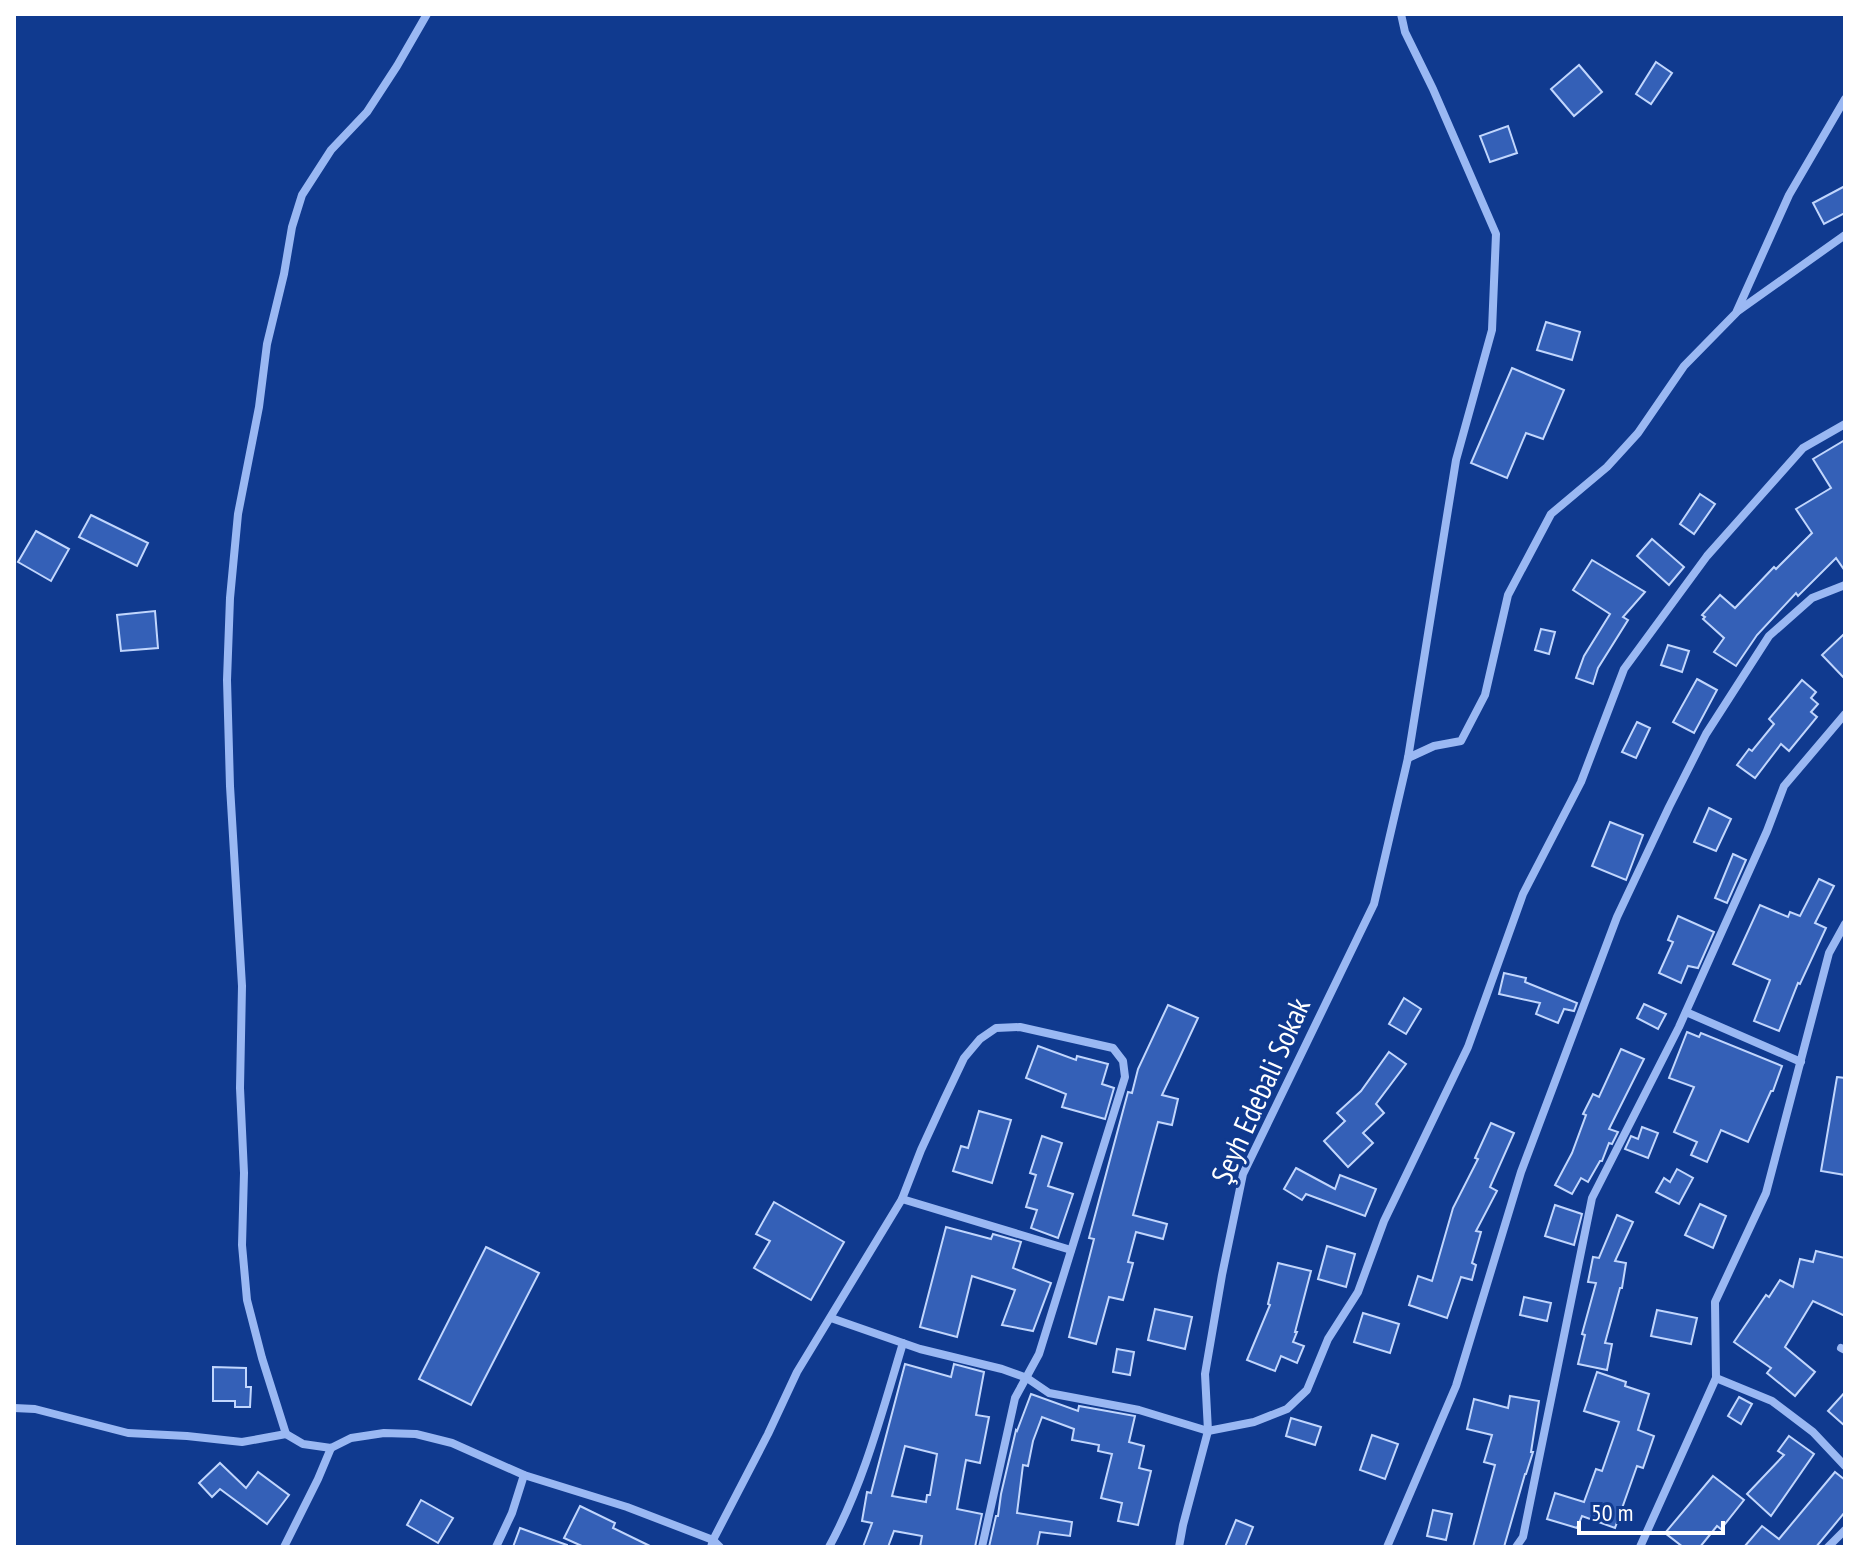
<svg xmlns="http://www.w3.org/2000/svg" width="1859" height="1561" font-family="'PT Sans Narrow',sans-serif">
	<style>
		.building { fill: #3460b7; stroke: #c1d6fd; stroke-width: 2; fill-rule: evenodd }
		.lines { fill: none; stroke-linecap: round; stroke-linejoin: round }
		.minor { stroke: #9ab8f3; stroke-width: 8 }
		.labels { text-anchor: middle; stroke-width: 6; stroke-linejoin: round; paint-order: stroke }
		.street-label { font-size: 30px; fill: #fff; stroke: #103a8f }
	</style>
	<rect width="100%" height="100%" fill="#103a8f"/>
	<!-- building -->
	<g class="building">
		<polygon points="1656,62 1672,73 1651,104 1636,94"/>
		<polygon points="1579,65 1602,92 1574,116 1551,89"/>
		<polygon points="1508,126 1517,153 1490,162 1480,136"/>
		<polygon points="1845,186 1845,213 1824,224 1813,203"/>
		<polygon points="1546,322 1580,332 1572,360 1537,350"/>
		<polygon points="1512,368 1564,390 1543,439 1526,433 1507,478 1471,463"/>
		<polygon points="1845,440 1845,571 1836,558 1798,596 1796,593 1757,635 1736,666 1714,652 1724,638 1703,619 1705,617 1702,615 1720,595 1735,608 1774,567 1776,569 1812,533 1796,509 1831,488 1813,459"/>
		<polygon points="1700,494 1715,504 1694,534 1680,524"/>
		<polygon points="91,515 148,543 137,566 79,537"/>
		<polygon points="36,531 69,549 51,581 18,562"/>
		<polygon points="1652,539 1684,567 1669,585 1637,556"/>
		<polygon points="1592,560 1645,592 1623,617 1628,620 1598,668 1593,684 1576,678 1584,656 1610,614 1573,590"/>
		<polygon points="155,611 158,648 121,651 117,615"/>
		<polygon points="1541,629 1555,632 1549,654 1535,650"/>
		<polygon points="1845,633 1845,679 1822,655"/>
		<polygon points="1668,645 1689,651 1682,672 1661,665"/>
		<polygon points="1697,679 1717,690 1694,733 1673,722"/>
		<polygon points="1802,680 1816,692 1811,698 1818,704 1811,712 1817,717 1789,751 1781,744 1755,778 1737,765 1749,749 1752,751 1774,724 1769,719"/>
		<polygon points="1637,722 1650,728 1636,758 1622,752"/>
		<polygon points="1709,808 1731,819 1716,851 1694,842"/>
		<polygon points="1610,822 1643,835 1626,880 1592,866"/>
		<polygon points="1733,854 1746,860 1727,903 1715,898"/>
		<polygon points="1819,879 1834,886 1815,923 1826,928 1800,984 1798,983 1779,1031 1754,1021 1770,980 1733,964 1760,905 1788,917 1790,912 1800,916"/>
		<polygon points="1678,916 1714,932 1698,968 1688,966 1681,983 1659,973 1673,942 1668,940"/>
		<polygon points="1504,973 1526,978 1525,982 1577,1003 1574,1011 1564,1009 1558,1023 1536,1014 1540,1003 1499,994"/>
		<polygon points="1404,998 1421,1009 1406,1034 1389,1024"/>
		<polygon points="1644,1004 1666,1014 1658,1029 1637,1018"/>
		<polygon points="1168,1005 1198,1018 1162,1095 1178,1099 1172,1125 1158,1122 1133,1215 1167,1224 1163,1239 1136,1232 1128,1262 1133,1263 1123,1300 1109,1297 1096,1344 1069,1337 1094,1239 1089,1238 1128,1092 1132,1093 1138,1069"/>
		<polygon points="1687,1032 1699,1037 1701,1033 1782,1066 1773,1091 1771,1091 1748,1142 1721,1130 1707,1162 1691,1155 1697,1142 1674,1132 1694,1087 1669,1078"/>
		<polygon points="1038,1046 1076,1060 1077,1056 1108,1064 1102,1084 1114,1088 1105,1119 1062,1107 1066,1094 1026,1078"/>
		<polygon points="1621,1049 1644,1059 1609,1129 1618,1132 1612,1144 1609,1143 1602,1161 1600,1161 1588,1182 1581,1178 1572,1194 1555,1185 1572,1153 1586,1115 1583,1114 1593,1094 1599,1097"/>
		<polygon points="1389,1052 1406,1064 1376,1104 1384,1113 1363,1133 1373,1143 1348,1167 1324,1141 1345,1121 1337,1113 1361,1091"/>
		<polygon points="1837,1077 1845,1078 1845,1175 1821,1171"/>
		<polygon points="979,1111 1011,1120 992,1183 953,1171 961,1146 968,1148"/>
		<polygon points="1491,1123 1514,1133 1490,1187 1497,1191 1476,1231 1481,1232 1472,1263 1476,1265 1472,1280 1461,1277 1447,1318 1409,1305 1418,1276 1432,1281 1453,1208 1478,1159 1475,1158"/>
		<polygon points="1642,1127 1658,1133 1648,1158 1625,1149 1631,1136 1638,1139"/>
		<polygon points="1042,1136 1062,1143 1048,1186 1073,1194 1058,1238 1031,1228 1037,1210 1026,1207 1036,1175 1030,1173"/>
		<polygon points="1296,1168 1335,1189 1340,1175 1376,1189 1365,1216 1306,1194 1302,1200 1284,1189"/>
		<polygon points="1677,1169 1693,1178 1679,1204 1656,1192 1664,1178 1670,1182"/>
		<polygon points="774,1202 844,1242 811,1300 754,1268 770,1241 756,1234"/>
		<polygon points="1700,1204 1726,1216 1713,1248 1685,1235"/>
		<polygon points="1555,1205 1582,1214 1574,1245 1545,1236"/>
		<polygon points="1617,1215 1633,1222 1615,1261 1626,1263 1622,1288 1620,1288 1605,1343 1612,1344 1607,1370 1578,1364 1585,1335 1582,1334 1596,1283 1588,1282 1593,1257 1599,1258"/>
		<polygon points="946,1227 991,1239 993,1234 1021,1242 1013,1268 1051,1283 1033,1331 1002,1325 1015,1290 972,1276 957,1337 920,1327"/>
		<polygon points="1327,1246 1355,1254 1346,1287 1318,1279"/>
		<polygon points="486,1247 539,1273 471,1405 419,1379"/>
		<polygon points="1816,1251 1845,1258 1845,1316 1813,1301 1785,1347 1815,1372 1795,1396 1767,1373 1771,1368 1734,1342 1766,1295 1769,1297 1780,1280 1793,1287 1800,1259 1813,1262"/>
		<polygon points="1278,1263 1311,1271 1295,1332 1297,1332 1293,1342 1304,1346 1297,1363 1281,1356 1275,1371 1247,1360 1270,1305 1268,1304"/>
		<polygon points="1524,1297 1551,1303 1547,1321 1520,1315"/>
		<polygon points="1155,1309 1192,1317 1185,1349 1148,1340"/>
		<polygon points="1657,1310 1697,1318 1691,1344 1651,1336"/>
		<polygon points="1363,1313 1399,1324 1390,1353 1354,1342"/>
		<polygon points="1117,1349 1134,1352 1130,1375 1113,1372"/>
		<path d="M905 1364 951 1377 954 1364 984 1372 976 1415 989 1417 980 1463 966 1460 957 1509 982 1514 975 1547H920L922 1536 894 1531 888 1547H863L872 1523 862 1521 867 1492 871 1493ZM905 1446 937 1454 930 1495H927L926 1502 892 1496Z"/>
		<polygon points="213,1367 246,1368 246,1387 251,1387 250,1407 235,1407 235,1401 213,1401"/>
		<polygon points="1597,1372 1626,1382 1625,1386 1649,1394 1638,1430 1654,1436 1643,1468 1637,1466 1615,1528 1582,1516 1577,1528 1547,1519 1555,1493 1584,1502 1596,1469 1602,1471 1619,1422 1584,1411"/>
		<polygon points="1845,1392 1845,1426 1828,1411"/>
		<polygon points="1031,1394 1078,1411 1079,1406 1135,1416 1129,1442 1144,1446 1139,1468 1151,1471 1138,1525 1118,1521 1122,1503 1101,1498 1112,1454 1098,1451 1099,1445 1072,1440 1074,1429 1042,1417 1033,1441 1028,1466 1023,1465 1017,1513 1072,1522 1070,1536 1040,1532 1037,1547 989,1547 996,1516 998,1516 1001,1494 1016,1430 1017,1431"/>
		<polygon points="1510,1396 1539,1401 1531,1452 1533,1452 1526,1474 1525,1474 1504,1547 1473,1547 1495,1465 1484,1462 1492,1435 1467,1429 1474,1399 1508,1408"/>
		<polygon points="1739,1397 1752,1404 1741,1424 1728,1416"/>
		<polygon points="1291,1418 1321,1427 1315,1445 1286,1436"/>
		<polygon points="1372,1435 1398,1444 1385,1479 1360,1470"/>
		<polygon points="1789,1436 1814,1454 1771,1516 1747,1494 1784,1455 1778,1451"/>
		<polygon points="220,1463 246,1488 258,1472 289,1495 267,1524 220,1489 212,1497 199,1483"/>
		<polygon points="1835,1472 1845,1480 1845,1512 1816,1547 1744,1547 1762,1526 1779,1539"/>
		<polygon points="1713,1476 1744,1500 1721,1529 1717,1526 1700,1547 1683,1547 1665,1533"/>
		<polygon points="421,1500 453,1518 438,1543 407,1525"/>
		<polygon points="580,1506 615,1523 613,1528 652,1547 584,1547 564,1538"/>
		<polygon points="1433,1510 1452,1514 1446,1540 1427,1536"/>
		<polygon points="1236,1520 1253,1527 1245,1547 1225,1547"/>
		<polygon points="520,1528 567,1545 567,1547 513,1547"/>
	</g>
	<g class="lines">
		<!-- minor -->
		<g class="minor">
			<polyline points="427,14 397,66 367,112 331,150 302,195 292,227 284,274 267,344 259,407 238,514 230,598 227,680 230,786 242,986 240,1088 244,1173 242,1245 247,1300 262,1358 286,1434 303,1444 331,1448 351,1438 384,1433 416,1434 452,1443 524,1475 627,1507 713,1540 720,1547"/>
			<polyline points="1738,311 1845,235"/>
			<polyline points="1408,758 1434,746 1461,741 1485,695 1508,595 1551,514 1607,467 1638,433 1684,366 1736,313 1789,195 1845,99"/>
			<polyline points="1686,1012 1801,1062"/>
			<polyline points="902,1199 1071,1250"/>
			<polyline points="831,1318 920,1349 1002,1369 1027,1378 1049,1393 1139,1410 1208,1431 1254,1422 1287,1409 1307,1390 1328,1339 1358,1292 1384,1221 1468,1047 1523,894 1581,782 1624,669 1707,556 1803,448 1845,424"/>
			<polyline points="1841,1348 1845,1350"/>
			<polyline points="1716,1378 1772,1401 1813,1432 1845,1466"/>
			<polyline points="14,1408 35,1409 128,1433 187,1436 242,1442 286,1434"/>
			<polyline points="284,1547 318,1479 331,1448"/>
			<polyline points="496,1547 512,1513 524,1475"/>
			<polyline points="711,1547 713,1540 768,1434 797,1372 902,1199 921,1150 944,1100 964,1058 980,1039 996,1028 1020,1027 1113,1048 1123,1061 1125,1077 1039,1354 1015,1398 982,1547"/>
			<path d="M829 1547C864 1483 882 1412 903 1343"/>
			<polyline points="1179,1547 1183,1525 1208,1431 1205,1374 1222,1275 1243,1174 1374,904 1408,758 1456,460 1492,330 1496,234 1433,89 1405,32 1401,14"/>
			<polyline points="1387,1547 1456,1386 1521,1172 1617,917 1669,807 1706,734 1769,636 1812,598 1845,585"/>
			<polyline points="1516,1547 1523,1537 1592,1198 1679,1027 1767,831 1784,786 1845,714"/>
			<polyline points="1640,1547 1716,1378 1715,1302 1766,1193 1829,953 1845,924"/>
			<polyline points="1828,1547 1845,1530"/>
		</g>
	</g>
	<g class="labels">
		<!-- street labels -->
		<g class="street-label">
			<text transform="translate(1261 1091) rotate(-66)" y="10">Şeyh Edebali Sokak</text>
		</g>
	</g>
	<!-- border -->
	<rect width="1859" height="1561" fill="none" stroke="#ffffff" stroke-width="32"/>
	<!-- scale -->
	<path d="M1579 1521v12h144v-12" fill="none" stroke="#ffffff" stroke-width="4"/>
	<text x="1591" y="1521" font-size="24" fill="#ffffff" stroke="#103a8f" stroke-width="6" paint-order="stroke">50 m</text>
</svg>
